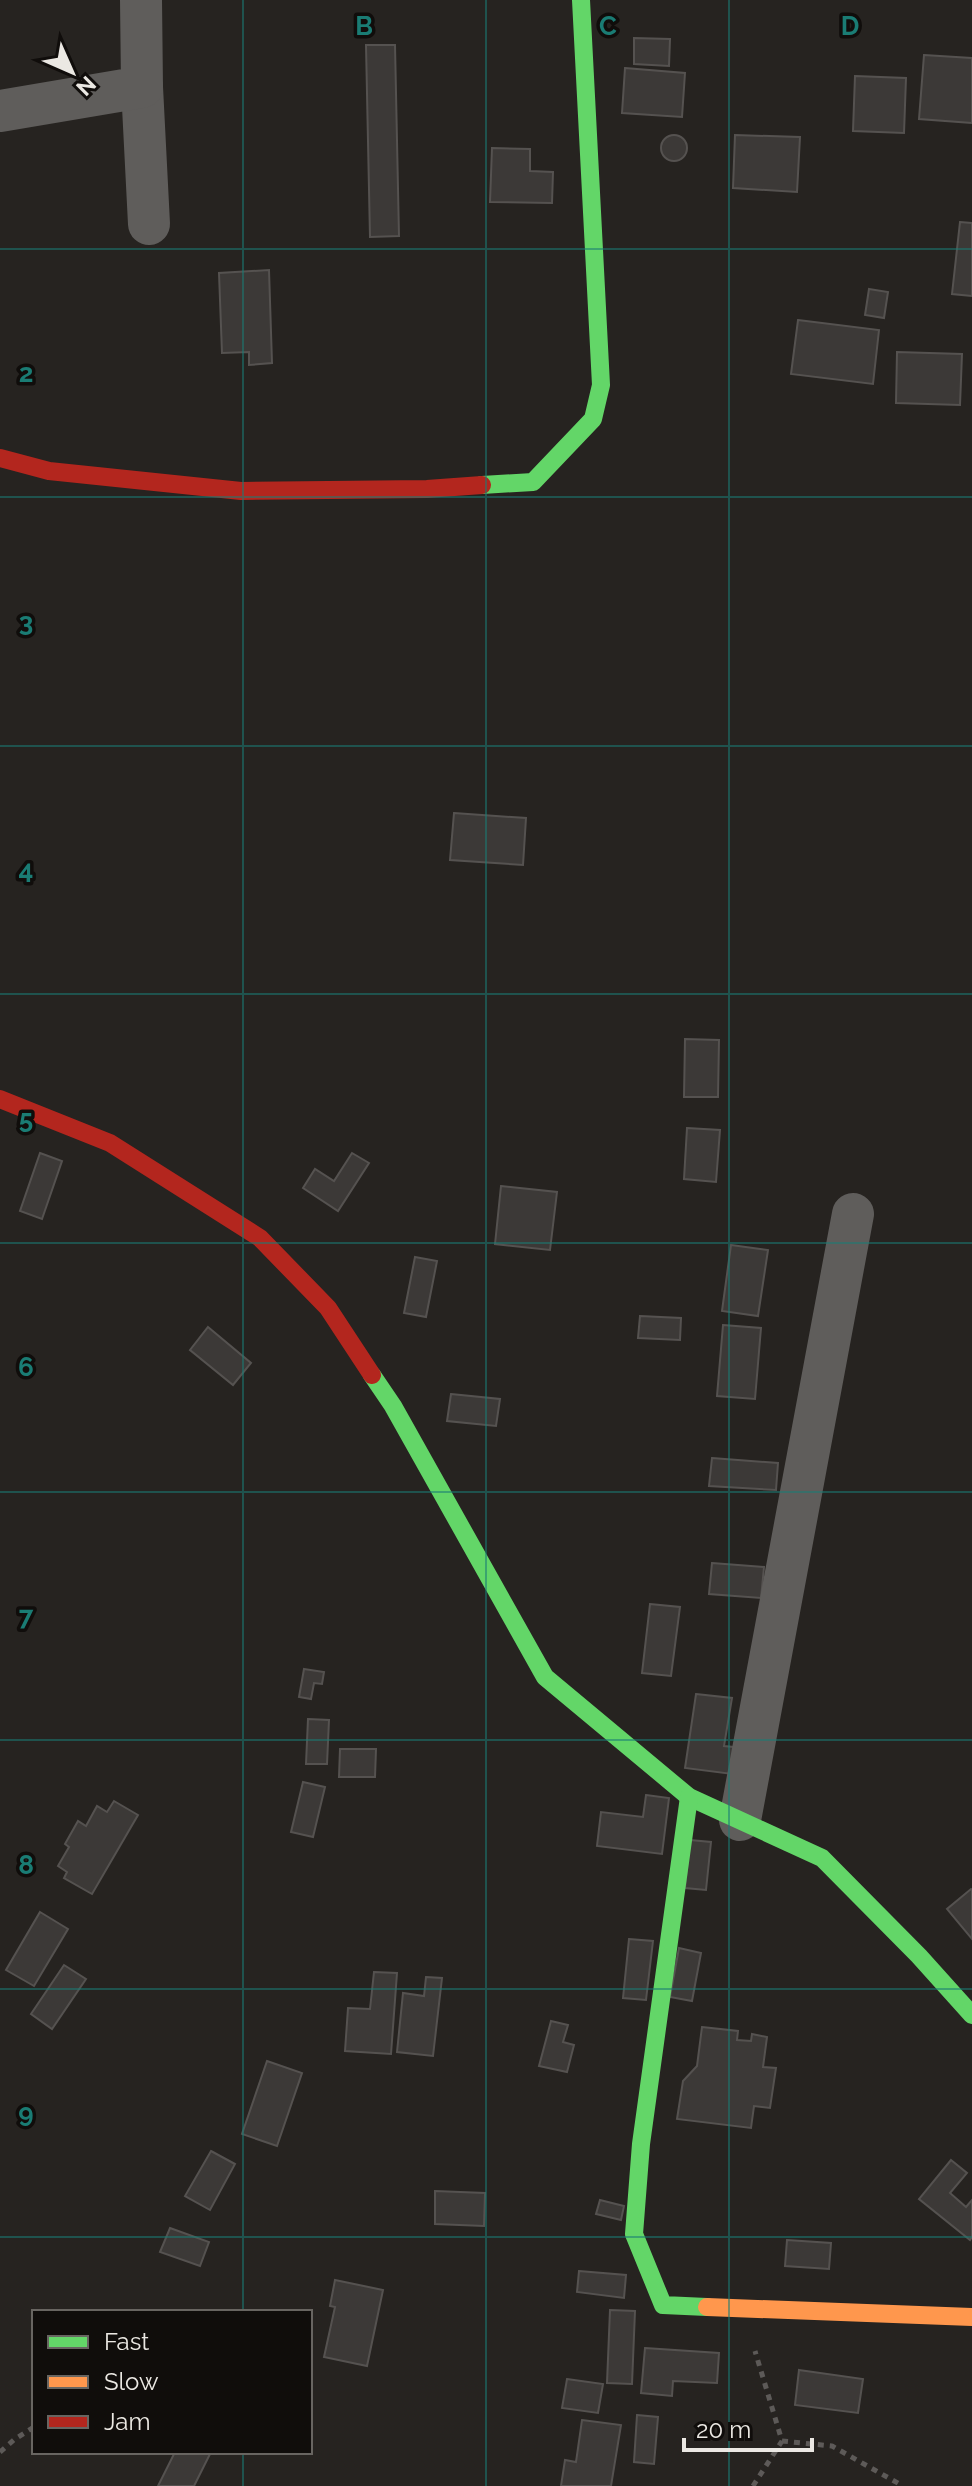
<svg xmlns="http://www.w3.org/2000/svg" width="972" height="2486" font-family="Raleway,sans-serif">
	<style>
		.building { fill: #3c3937; stroke: #555250; stroke-width: 2 }
		.lines { fill: none; stroke-linecap: round; stroke-linejoin: round }
		.path { stroke: #5d5a58; stroke-width: 5; stroke-dasharray: 6 6; stroke-linecap: butt }
		.street { stroke: #5f5d5b; stroke-width: 42 }
		.fast { stroke: #63d668; stroke-width: 18 }
		.slow { stroke: #ff974d; stroke-width: 18 }
		.jam { stroke: #b3261e; stroke-width: 18 }
		.grid { fill: none; stroke: #1a7c74; stroke-width: 2; stroke-opacity: 0.55 }
		.grid-label { font-size: 26px; text-anchor: middle; font-weight: bold; fill: #1a7c74; stroke: #100d0b; stroke-width: 7; stroke-linejoin: round; paint-order: stroke }
	</style>
	<rect width="100%" height="100%" fill="#262320"/>
	<!-- building -->
	<g class="building">
		<polygon points="634,38 670,39 669,66 634,64"/>
		<polygon points="366,45 395,45 399,236 370,237"/>
		<polygon points="924,55 972,58 972,123 919,119"/>
		<polygon points="625,68 685,73 682,117 622,113"/>
		<polygon points="855,76 906,78 904,133 853,131"/>
		<circle cx="674" cy="148" r="13"/>
		<polygon points="735,135 800,137 797,192 733,188"/>
		<polygon points="492,148 530,149 530,171 553,172 552,203 490,202"/>
		<polygon points="960,222 972,223 972,296 952,294"/>
		<polygon points="269,270 272,363 249,365 249,352 222,353 219,273"/>
		<polygon points="869,289 888,292 884,318 865,315"/>
		<polygon points="798,320 879,330 873,384 791,374"/>
		<polygon points="897,352 962,354 960,405 896,403"/>
		<polygon points="454,813 526,818 523,865 450,860"/>
		<polygon points="685,1039 719,1040 718,1097 684,1097"/>
		<polygon points="687,1128 720,1130 716,1182 684,1179"/>
		<polygon points="40,1153 62,1161 42,1219 20,1211"/>
		<polygon points="352,1153 369,1163 338,1211 303,1188 315,1169 334,1181"/>
		<polygon points="501,1186 557,1192 550,1250 495,1244"/>
		<polygon points="731,1245 768,1250 758,1316 722,1311"/>
		<polygon points="415,1257 437,1261 426,1317 404,1313"/>
		<polygon points="640,1316 681,1318 680,1340 638,1338"/>
		<polygon points="723,1325 761,1328 755,1399 717,1396"/>
		<polygon points="208,1327 251,1363 233,1385 190,1350"/>
		<polygon points="451,1394 500,1399 496,1426 447,1421"/>
		<polygon points="712,1458 778,1463 776,1490 709,1486"/>
		<polygon points="712,1563 764,1567 761,1598 709,1594"/>
		<polygon points="650,1604 680,1607 671,1676 642,1673"/>
		<polygon points="304,1669 324,1672 322,1684 314,1683 311,1699 299,1697"/>
		<polygon points="696,1694 732,1698 724,1746 744,1748 740,1775 685,1768"/>
		<polygon points="308,1719 329,1720 327,1764 306,1764"/>
		<polygon points="340,1749 376,1749 375,1777 339,1777"/>
		<polygon points="303,1782 325,1787 313,1837 291,1832"/>
		<polygon points="646,1795 669,1798 662,1854 597,1846 601,1812 643,1817"/>
		<polygon points="114,1801 138,1815 92,1894 64,1878 67,1872 58,1866 69,1847 65,1844 78,1821 86,1826 97,1806 107,1812"/>
		<polygon points="690,1840 711,1842 706,1890 685,1888"/>
		<polygon points="971,1889 972,1890 972,1939 947,1909"/>
		<polygon points="40,1912 68,1929 34,1986 6,1970"/>
		<polygon points="629,1939 653,1941 646,2000 623,1998"/>
		<polygon points="679,1948 701,1953 692,2001 670,1997"/>
		<polygon points="64,1965 86,1979 52,2029 31,2014"/>
		<polygon points="374,1972 397,1973 391,2054 345,2051 348,2008 370,2009"/>
		<polygon points="426,1977 442,1978 433,2056 397,2052 403,1993 424,1996"/>
		<polygon points="551,2021 568,2025 563,2042 574,2045 567,2072 539,2066"/>
		<polygon points="702,2027 738,2031 737,2040 751,2041 752,2034 767,2037 763,2067 776,2068 770,2108 754,2106 751,2128 677,2119 683,2081 697,2066"/>
		<polygon points="267,2061 302,2073 277,2146 242,2134"/>
		<polygon points="211,2151 235,2164 210,2210 185,2196"/>
		<polygon points="951,2160 967,2173 950,2193 966,2207 972,2200 972,2237 970,2240 919,2199"/>
		<polygon points="435,2191 485,2193 484,2226 435,2224"/>
		<polygon points="600,2200 624,2206 621,2220 596,2214"/>
		<polygon points="170,2228 209,2242 200,2266 160,2252"/>
		<polygon points="787,2240 831,2243 829,2269 785,2266"/>
		<polygon points="579,2271 626,2275 624,2298 577,2292"/>
		<polygon points="335,2280 383,2290 367,2366 324,2357 335,2307 330,2306"/>
		<polygon points="610,2310 635,2311 632,2384 607,2383"/>
		<polygon points="645,2348 719,2353 717,2383 673,2381 672,2396 641,2393"/>
		<polygon points="799,2370 863,2379 858,2413 795,2405"/>
		<polygon points="567,2379 603,2384 598,2413 562,2408"/>
		<polygon points="637,2415 658,2417 654,2464 634,2462"/>
		<polygon points="582,2420 621,2425 611,2486 561,2486 565,2460 576,2462"/>
		<polygon points="175,2452 211,2452 194,2486 158,2486"/>
	</g>
	<g class="lines">
		<!-- path -->
		<g class="path">
			<polyline points="782,2441 832,2446 903,2486"/>
			<polyline points="0,2452 15,2439 34,2427"/>
			<polyline points="753,2486 782,2441 755,2351"/>
		</g>
		<!-- street -->
		<g class="street">
			<polyline points="142,87 149,224"/>
			<polyline points="0,111 142,87 141,0"/>
			<polyline points="740,1820 853,1214"/>
		</g>
		<!-- fast -->
		<g class="fast">
			<polyline points="482,485 533,482 593,419 601,385 581,0"/>
			<polyline points="372,1375 393,1406 545,1677 689,1797 822,1858 919,1956 972,2015"/>
			<polyline points="689,1797 641,2144 634,2234 663,2305 707,2307"/>
		</g>
		<!-- slow -->
		<polyline class="slow" points="707,2307 972,2317"/>
		<!-- jam -->
		<g class="jam">
			<polyline points="0,458 49,471 241,491 427,489 482,485"/>
			<polyline points="0,1099 110,1143 260,1238 328,1308 372,1375"/>
		</g>
	</g>
	<!-- grid -->
	<path class="grid" d="M243 0V2312M486 0V2486M729 0V2486M0 249H972M0 497H972M0 746H972M0 994H972M0 1243H972M0 1492H972M0 1740H972M0 1989H972M0 2237H972M243 2452V2486"/>
	<g class="grid-label">
		<text x="364" y="35">B</text>
		<text x="608" y="35">C</text>
		<text x="850" y="35">D</text>
		<text x="26" y="382">2</text>
		<text x="26" y="631">3</text>
		<text x="26" y="879">4</text>
		<text x="26" y="1128">5</text>
		<text x="26" y="1376">6</text>
		<text x="26" y="1625">7</text>
		<text x="26" y="1874">8</text>
		<text x="26" y="2122">9</text>
	</g>
	<!-- legend -->
	<rect x="32" y="2310" width="280" height="144" fill="#100d0b" stroke="#686561" stroke-width="2"/>
	<rect x="48" y="2336" width="40" height="12" fill="#63d668" stroke="#686561" stroke-width="2"/>
	<text x="104" y="2350" font-size="24" fill="#ebe8e3">Fast</text>
	<rect x="48" y="2376" width="40" height="12" fill="#ff974d" stroke="#686561" stroke-width="2"/>
	<text x="104" y="2390" font-size="24" fill="#ebe8e3">Slow</text>
	<rect x="48" y="2416" width="40" height="12" fill="#b3261e" stroke="#686561" stroke-width="2"/>
	<text x="104" y="2430" font-size="24" fill="#ebe8e3">Jam</text>
	<!-- north arrow -->
	<g transform="translate(72 72) rotate(135)" stroke="#100d0b" stroke-width="6" paint-order="stroke">
	<path d="M0-6L14 30L0 20L-14 30Z" fill="#ebe8e3"/>
	<text y="-12" font-size="22" font-weight="bold" text-anchor="middle" fill="#ebe8e3">N</text>
	</g>
	<!-- scale -->
	<path d="M684 2438v12h128v-12" fill="none" stroke="#ebe8e3" stroke-width="4"/>
	<text x="696" y="2438" font-size="24" fill="#ebe8e3" stroke="#100d0b" stroke-width="6" paint-order="stroke">20 m</text>
</svg>
